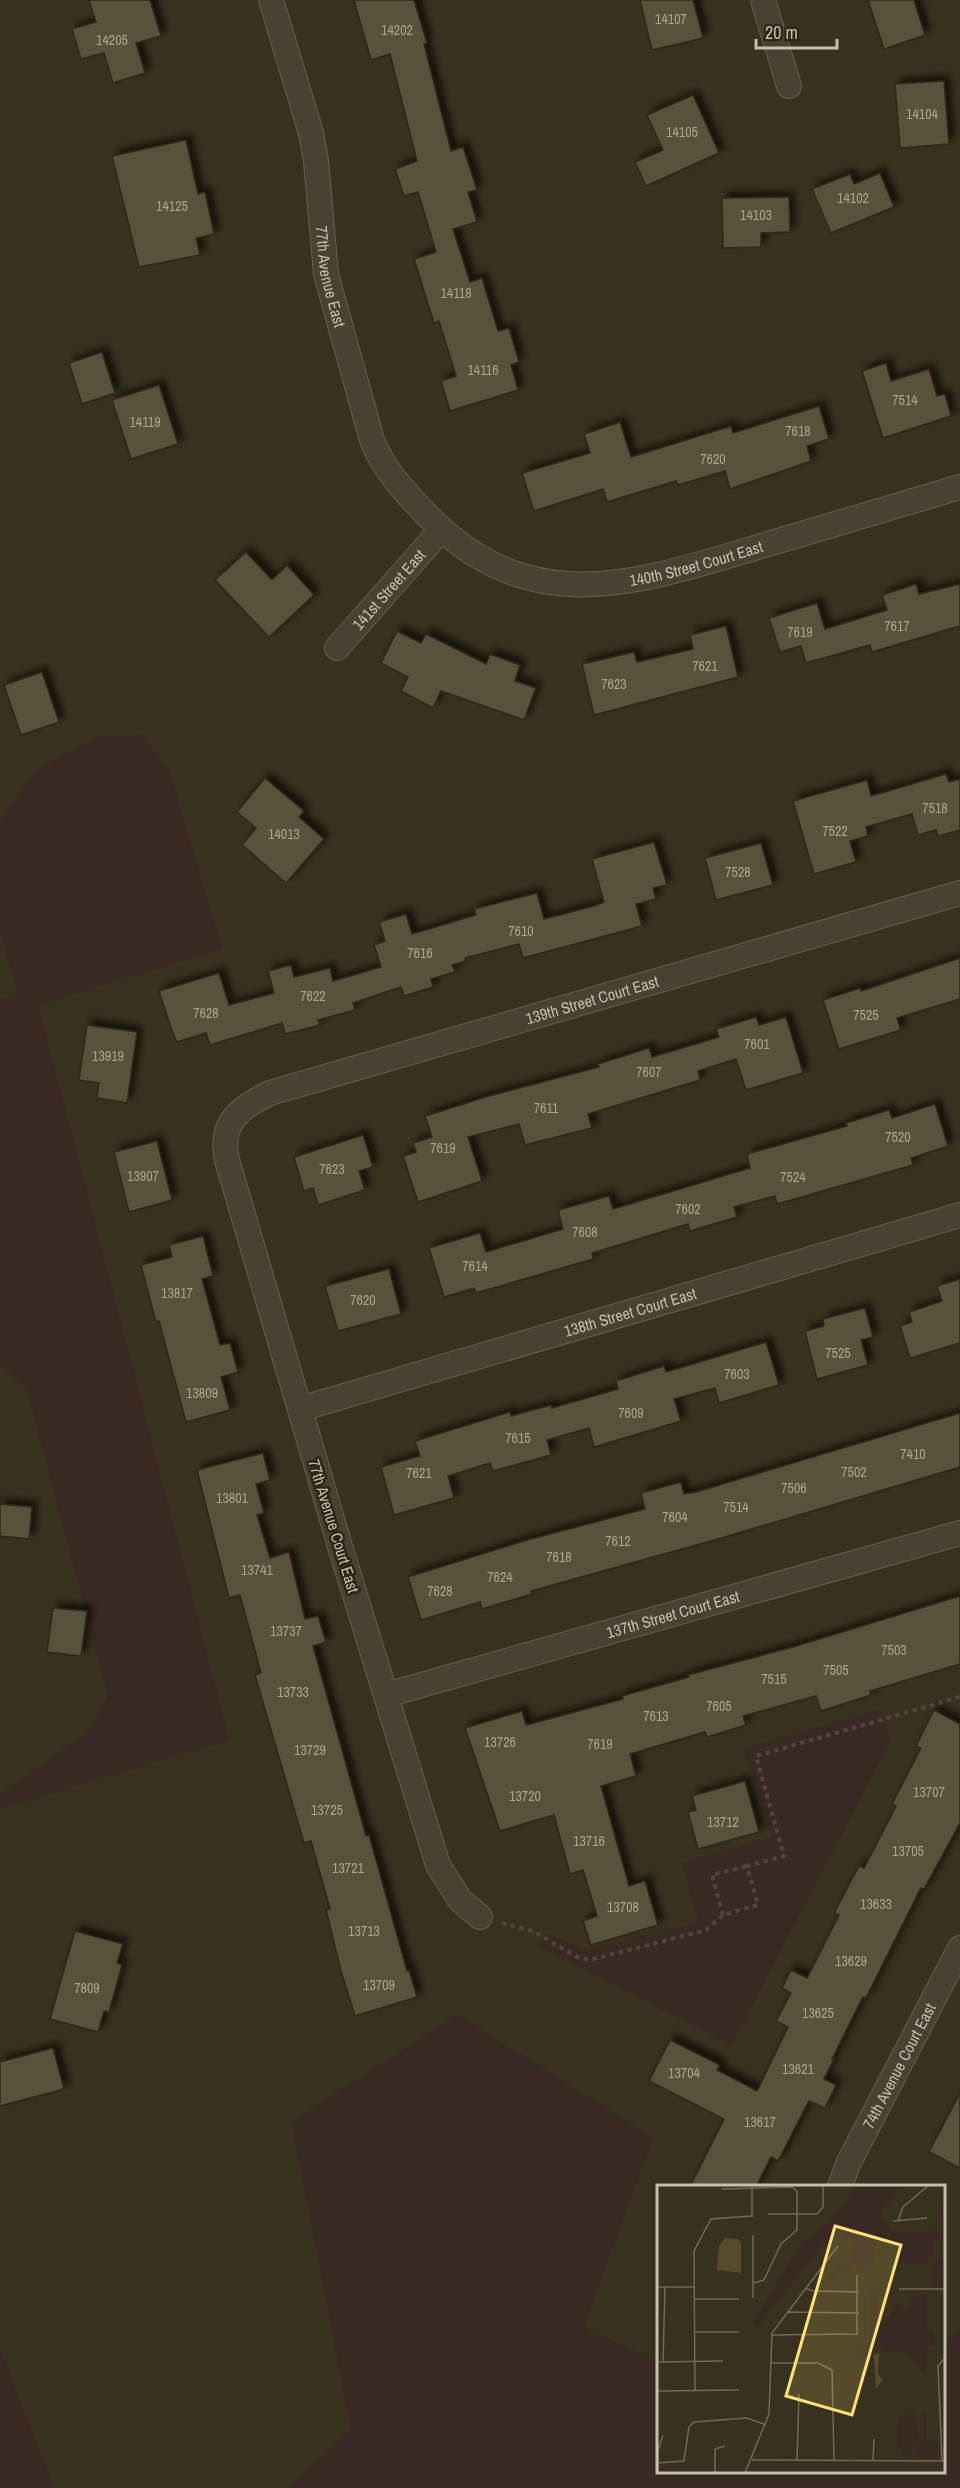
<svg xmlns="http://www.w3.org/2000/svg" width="960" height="2488" font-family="'Archivo Narrow',sans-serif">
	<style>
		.green { fill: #3a2822 }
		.building { fill: #58513a; stroke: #2e2919; stroke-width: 1.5; filter: url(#shadow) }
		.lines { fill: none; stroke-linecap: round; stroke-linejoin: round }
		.street-casing { stroke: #66604f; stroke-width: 26 }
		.path { stroke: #56433d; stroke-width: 4; stroke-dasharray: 4.5 4.5; stroke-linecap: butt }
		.street { stroke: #474231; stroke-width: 24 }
		.labels { text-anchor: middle; stroke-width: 5; stroke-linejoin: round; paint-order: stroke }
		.number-label { font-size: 14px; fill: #aaa48f }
		.street-label { font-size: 16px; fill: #c5bfab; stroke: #2c2717 }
		.inset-road { fill: none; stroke: #706a56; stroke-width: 1.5 }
		.view { fill: #fee177; fill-opacity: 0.15; stroke: #fee177; stroke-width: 3 }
		.inset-edge { fill: none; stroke: #c5bfab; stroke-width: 3 }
	</style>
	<defs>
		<filter id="shadow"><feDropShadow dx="5.5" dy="-5.5" stdDeviation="3" flood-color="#0009"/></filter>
	</defs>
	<rect width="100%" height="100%" fill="#37311e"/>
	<!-- green -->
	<g class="green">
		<polygon points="142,735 169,771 222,949 38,1005 229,1740 0,1809 0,1794 89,1731 108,1695 27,1389 0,1365 0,999 18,994 0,929 0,821 36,770 97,737"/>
		<polygon points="881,1709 890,1742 731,2045 537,1945 546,1933 587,1950 699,1922 682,1863 772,1838 744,1748"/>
		<polygon points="457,2014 653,2137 583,2328 658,2360 658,2472 944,2472 944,2345 960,2330 960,2488 289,2488 351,2428 292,2122"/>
		<polygon points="0,2350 54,2488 0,2488"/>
	</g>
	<!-- building -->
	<g class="building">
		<polygon points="89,0 150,0 161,36 136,43 145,73 113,83 104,53 81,59 72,29 96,22"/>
		<polygon points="354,0 414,0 427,43 424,44 451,151 463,147 477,190 468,192 477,222 453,229 470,282 482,278 498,331 509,328 519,362 511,365 518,390 450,411 441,381 456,376 439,321 434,323 414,259 436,252 418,192 404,196 395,169 417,161 390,54 371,60"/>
		<polygon points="640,0 693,0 703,38 652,50"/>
		<polygon points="868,0 914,0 925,35 884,49"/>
		<polygon points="944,81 949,144 900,148 895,84"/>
		<polygon points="693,95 719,153 646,186 635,162 663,150 647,115"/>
		<polygon points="186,140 198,194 205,192 214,234 196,238 200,255 139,267 112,156"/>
		<polygon points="880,173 894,207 831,233 812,189 850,174 854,184"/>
		<polygon points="789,197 790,232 761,233 761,247 723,248 722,198"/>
		<polygon points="102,352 115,393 82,404 69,363"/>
		<polygon points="886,363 891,381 929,369 937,396 945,394 951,416 883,438 862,371"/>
		<polygon points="159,385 178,444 131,459 112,400"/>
		<polygon points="819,406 829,439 807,446 811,461 730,489 725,471 678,485 676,481 607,502 603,489 534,511 522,473 590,453 584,434 620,422 631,457 731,426 733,433"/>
		<polygon points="246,552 272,580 287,565 314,595 269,637 215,580"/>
		<polygon points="916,584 919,594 960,584 960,626 872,652 870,645 806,663 801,646 780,652 769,618 817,603 825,629 887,610 882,595"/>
		<polygon points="726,626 738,677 594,715 582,664 634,652 637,662 693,649 690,635"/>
		<polygon points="397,631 421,643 426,634 486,664 490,654 520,665 515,681 536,688 524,720 441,691 433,708 401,691 408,677 381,663"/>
		<polygon points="42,672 59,722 21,735 4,685"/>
		<polygon points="946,774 949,782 960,779 960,830 938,836 936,830 918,835 912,814 866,827 868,836 850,841 856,862 814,874 793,801 867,780 871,796"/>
		<polygon points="265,778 304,811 299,817 324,839 286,883 242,845 256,828 237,812"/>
		<polygon points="654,842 667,885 653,888 656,899 636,904 642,926 523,958 519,944 465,958 466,961 452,965 455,972 431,979 433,987 404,996 401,987 353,1003 355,1010 318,1020 320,1025 285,1034 282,1023 210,1045 206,1033 177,1042 172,1031 159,991 219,973 229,1005 274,993 268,971 291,965 294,977 330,968 333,981 381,967 374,945 385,941 379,922 406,914 412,934 476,915 474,909 537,893 544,919 594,906 604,902 592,859"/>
		<polygon points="761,843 773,885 716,900 705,858"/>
		<polygon points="960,958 960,999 897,1018 901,1030 839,1049 823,1000 860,988 861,991"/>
		<polygon points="756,1017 759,1025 786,1017 803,1073 746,1090 736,1059 698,1071 700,1080 588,1114 592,1128 525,1145 519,1124 468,1137 482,1181 418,1202 403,1156 416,1152 413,1143 432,1137 425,1116 489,1096 599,1067 598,1064 649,1048 652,1057 719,1037 716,1029"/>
		<polygon points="87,1025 137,1032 127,1103 97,1098 99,1083 79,1080"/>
		<polygon points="935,1104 948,1146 911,1158 913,1165 777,1204 775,1196 734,1207 737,1217 690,1231 688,1224 592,1253 593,1259 476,1293 474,1288 444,1297 429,1248 480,1233 486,1252 563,1229 558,1210 609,1196 613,1209 750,1168 747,1154 847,1126 846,1123 889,1110 892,1118"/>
		<polygon points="363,1135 373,1167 359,1171 365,1190 318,1205 313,1188 304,1191 294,1157"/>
		<polygon points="157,1141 172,1200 129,1212 114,1152"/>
		<polygon points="203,1236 213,1276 202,1279 220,1345 230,1343 238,1372 221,1377 230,1410 186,1422 159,1321 156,1322 141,1265 172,1257 169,1245"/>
		<polygon points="389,1269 401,1314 338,1331 325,1286"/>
		<polygon points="960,1279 960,1343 910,1358 900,1326 912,1322 909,1312 942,1301 937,1286"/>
		<polygon points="865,1308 873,1337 861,1340 868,1365 817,1379 805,1331 824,1326 823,1319"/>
		<polygon points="766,1342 779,1385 719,1403 715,1388 674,1399 681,1421 594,1447 589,1428 547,1440 551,1455 493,1471 490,1463 448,1476 454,1498 394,1515 381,1467 420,1456 415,1441 510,1412 511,1416 551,1405 552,1408 618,1389 616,1381 664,1366 666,1372"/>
		<polygon points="960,1413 960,1467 718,1539 531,1591 532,1594 482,1609 480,1602 421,1620 408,1577 527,1540 645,1509 641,1493 681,1482 684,1494 696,1492"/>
		<polygon points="263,1453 270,1480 256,1484 264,1513 257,1515 270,1558 289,1552 305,1619 318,1616 326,1642 313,1646 366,1836 369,1835 407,1971 409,1970 417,1997 355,2016 341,1971 326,1910 330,1909 311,1841 304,1843 255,1675 261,1673 240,1595 229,1598 197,1470"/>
		<polygon points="0,1504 32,1507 29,1539 0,1536"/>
		<polygon points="960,1596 960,1664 870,1691 871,1695 821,1711 816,1696 743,1716 746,1725 707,1737 705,1732 630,1754 636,1776 601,1786 629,1886 645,1881 658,1925 591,1945 583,1921 597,1916 583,1870 570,1874 554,1815 500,1831 465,1728 522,1711 526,1725 623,1699 622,1696 689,1677 688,1675 793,1647"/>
		<polygon points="53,1608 87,1611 81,1656 47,1652"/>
		<polygon points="934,1710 960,1724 960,1823 924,1889 921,1888 866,1998 863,1997 832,2059 834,2059 824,2079 836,2085 825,2108 809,2101 778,2161 771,2157 756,2187 690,2187 724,2119 649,2081 670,2040 720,2065 717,2070 757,2091 788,2027 776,2021 791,1993 782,1988 791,1970 807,1978 839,1915 834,1913 859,1866 864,1868 896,1806 892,1804 921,1748 916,1746"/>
		<polygon points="745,1781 759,1832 698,1849 688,1812 696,1810 692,1796"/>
		<polygon points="75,1931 123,1944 117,1963 122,1965 109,2012 104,2011 98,2032 50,2019"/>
		<polygon points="53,2048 64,2089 0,2106 0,2062"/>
		<polygon points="960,2093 960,2168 929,2152"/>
	</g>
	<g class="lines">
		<defs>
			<g id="street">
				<path id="s1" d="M271 0 311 133 316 161 326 274 372 440C384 470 403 490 425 513 531 624 640 582 768 544 832 525 896 506 960 487"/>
				<polyline points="763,0 789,86"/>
				<path id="s2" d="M337 648 441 530"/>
				<path id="s3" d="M300 1409 960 1215"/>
				<path id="s4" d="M386 1695 960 1533"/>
				<path id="s5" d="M480 1917 460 1900 438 1865 339 1543 227 1160C219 1123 239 1108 270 1093L960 893"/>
				<path id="s6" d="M840 2186 848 2164 960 1948"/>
			</g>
		</defs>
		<!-- street casing -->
		<use href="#street" class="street-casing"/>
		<!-- path -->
		<g class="path">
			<polyline points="723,1915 712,1875 747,1866"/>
			<polyline points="502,1923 533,1931 577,1957 590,1960 706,1930 723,1915 758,1905 747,1866 784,1856 756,1756 960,1697"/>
		</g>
		<!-- street -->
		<use href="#street" class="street"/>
	</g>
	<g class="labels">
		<!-- number labels -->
		<g class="number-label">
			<text x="671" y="24">14107</text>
			<text x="397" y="35">14202</text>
			<text x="112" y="45">14205</text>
			<text x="922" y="119">14104</text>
			<text x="682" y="137">14105</text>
			<text x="853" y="203">14102</text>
			<text x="172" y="211">14125</text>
			<text x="756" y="220">14103</text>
			<text x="456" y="298">14118</text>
			<text x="483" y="375">14116</text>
			<text x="905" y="405">7514</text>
			<text x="145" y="427">14119</text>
			<text x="798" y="436">7618</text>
			<text x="713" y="464">7620</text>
			<text x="897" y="631">7617</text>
			<text x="800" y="637">7619</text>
			<text x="705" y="671">7621</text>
			<text x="614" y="689">7623</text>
			<text x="935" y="813">7518</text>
			<text x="835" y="836">7522</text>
			<text x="284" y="839">14013</text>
			<text x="738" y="877">7528</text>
			<text x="521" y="936">7610</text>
			<text x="420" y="958">7616</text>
			<text x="313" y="1001">7622</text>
			<text x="206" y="1018">7628</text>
			<text x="866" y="1020">7525</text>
			<text x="757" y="1049">7601</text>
			<text x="108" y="1061">13919</text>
			<text x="649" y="1077">7607</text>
			<text x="546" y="1113">7611</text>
			<text x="898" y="1142">7520</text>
			<text x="443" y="1153">7619</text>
			<text x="332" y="1174">7623</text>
			<text x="143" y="1181">13907</text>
			<text x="793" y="1182">7524</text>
			<text x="688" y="1214">7602</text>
			<text x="585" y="1237">7608</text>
			<text x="475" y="1271">7614</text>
			<text x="177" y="1298">13817</text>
			<text x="363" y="1305">7620</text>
			<text x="838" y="1358">7525</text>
			<text x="737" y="1379">7603</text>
			<text x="202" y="1398">13809</text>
			<text x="631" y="1418">7609</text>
			<text x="518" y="1443">7615</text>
			<text x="913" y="1459">7410</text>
			<text x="854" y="1477">7502</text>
			<text x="419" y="1478">7621</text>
			<text x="794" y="1493">7506</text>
			<text x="232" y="1503">13801</text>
			<text x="736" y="1512">7514</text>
			<text x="675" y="1522">7604</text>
			<text x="618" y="1546">7612</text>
			<text x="559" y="1562">7618</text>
			<text x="257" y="1575">13741</text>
			<text x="500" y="1582">7624</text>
			<text x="440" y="1596">7628</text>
			<text x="286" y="1636">13737</text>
			<text x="894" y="1655">7503</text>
			<text x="836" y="1675">7505</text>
			<text x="774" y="1684">7515</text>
			<text x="293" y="1697">13733</text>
			<text x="719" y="1711">7605</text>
			<text x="656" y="1721">7613</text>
			<text x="500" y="1747">13726</text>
			<text x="600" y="1749">7619</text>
			<text x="310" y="1755">13729</text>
			<text x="929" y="1797">13707</text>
			<text x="525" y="1801">13720</text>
			<text x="327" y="1815">13725</text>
			<text x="723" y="1827">13712</text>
			<text x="589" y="1846">13716</text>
			<text x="908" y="1856">13705</text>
			<text x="348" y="1873">13721</text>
			<text x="876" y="1909">13633</text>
			<text x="623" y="1912">13708</text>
			<text x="364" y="1936">13713</text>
			<text x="851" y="1966">13629</text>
			<text x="379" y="1990">13709</text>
			<text x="87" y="1993">7809</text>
			<text x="818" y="2018">13625</text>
			<text x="798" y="2074">13621</text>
			<text x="684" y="2078">13704</text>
			<text x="760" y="2127">13617</text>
		</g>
		<!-- street labels -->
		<g class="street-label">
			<text dy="6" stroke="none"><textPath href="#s1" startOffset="284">77th Avenue East</textPath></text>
			<text dy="6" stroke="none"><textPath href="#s1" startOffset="838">140th Street Court East</textPath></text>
			<text dy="6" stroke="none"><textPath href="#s2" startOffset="78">141st Street East</textPath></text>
			<text dy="6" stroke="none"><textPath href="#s5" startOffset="1227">139th Street Court East</textPath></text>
			<text dy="6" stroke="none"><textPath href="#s3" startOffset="344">138th Street Court East</textPath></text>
			<text transform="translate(334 1526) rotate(73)" y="6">77th Avenue Court East</text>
			<text dy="6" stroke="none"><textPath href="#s4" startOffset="298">137th Street Court East</textPath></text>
			<text dy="6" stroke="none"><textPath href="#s6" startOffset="134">74th Avenue Court East</textPath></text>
		</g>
	</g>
	<!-- overview -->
	<g transform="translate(657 2185)">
		<rect width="288" height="288" fill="#37311e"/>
		<path d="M200 0H248L223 27 235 48 285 46 282 14H288V53L276 56V68L267 78H242L240 56 227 52 218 57 216 79 203 83 192 71 200 59 185 47 171 53 99 144 96 137 143 61 174 35ZM288 68V102H275V78ZM185 76 196 86 185 85V89H178V96H168ZM233 106 221 112 222 138 231 133 238 121 242 119 249 126 256 113 270 107V145H277L278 161 270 162V192L248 165 229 168 223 162H213V172L199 177 198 161 212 160 213 107ZM266 227 270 228V257H282L279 273 259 272V262L266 255ZM258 228 262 255 255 260 254 272 248 273 241 260 242 233Z" fill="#3a2822"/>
		<path d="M68 53 81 54 84 58V88L60 85 62 61ZM222 168 221 189 226 195 219 204 217 170Z" fill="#564c2a"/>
		<path class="inset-road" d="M65 4 135 2 140 6V45L124 59 107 95 97 98M111 29H160L166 22V0M236 36 270 33M241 36 246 22 272 0M96 50V113M0 102H37M148 103 156 106 202 107M242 104H288M37 114H82M130 127 202 128M38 147H82M114 150 200 149V90M0 177 66 176M6 177 8 102M113 178H161L175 185 177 276M38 205 37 66 54 34 95 31V0M0 206 82 205M95 275 288 276M216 275 217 254M140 276 142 209M285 276 281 181 287 174M0 278 27 276 32 242 37 237 90 233 109 240M1 288V265L6 250M58 288V264L68 261M88 288 112 229 115 148 181 61M230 288H255"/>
		<path class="view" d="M178 41 244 60 195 230 129 211Z"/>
		<rect width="288" height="288" class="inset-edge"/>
	</g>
	<!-- scale -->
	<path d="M756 39v9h81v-9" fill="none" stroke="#c5bfab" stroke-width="3"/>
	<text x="765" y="39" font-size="18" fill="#c5bfab" stroke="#2c2717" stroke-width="4.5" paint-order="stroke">20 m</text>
</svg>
